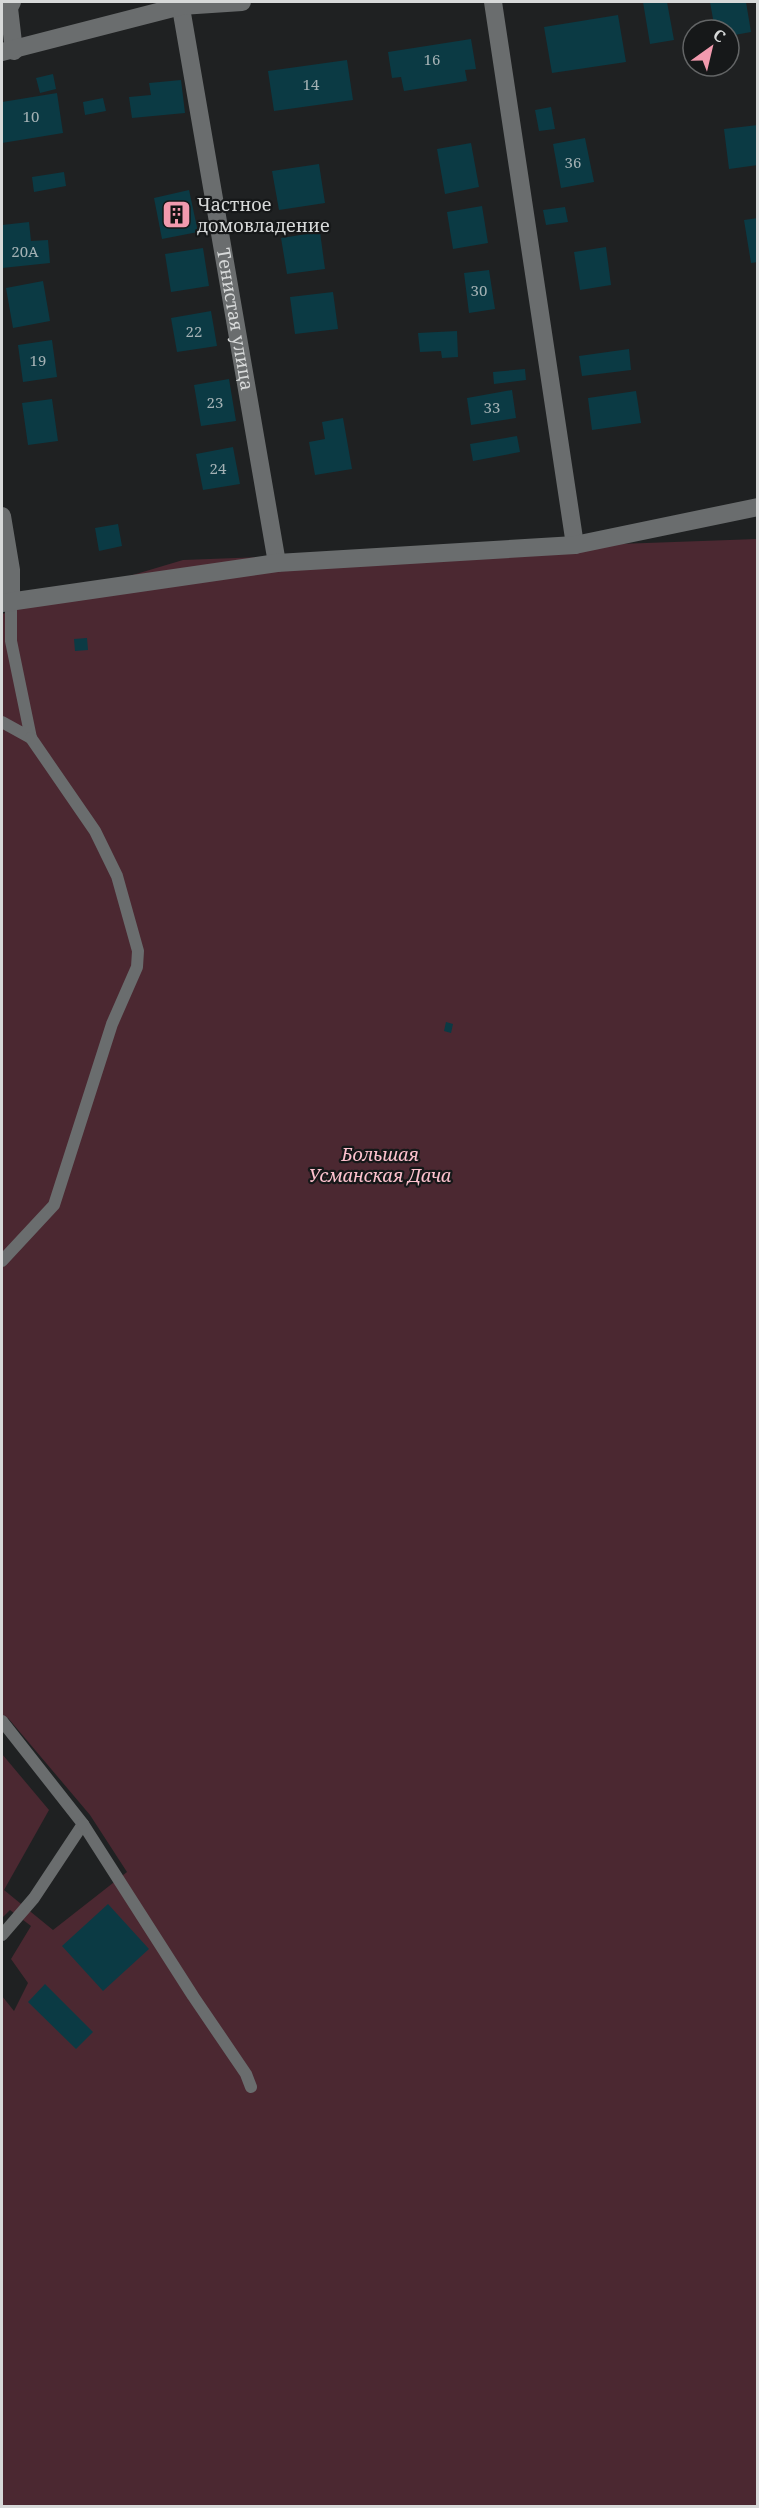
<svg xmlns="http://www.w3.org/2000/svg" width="759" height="2508" font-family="'Noto Serif',serif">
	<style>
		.green { fill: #4b2831 }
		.building { fill: #0b3a44 }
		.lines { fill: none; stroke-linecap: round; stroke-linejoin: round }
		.lane { stroke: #6a6d6e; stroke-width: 12 }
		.street { stroke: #6a6d6e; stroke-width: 18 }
		.labels { text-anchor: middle; stroke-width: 4.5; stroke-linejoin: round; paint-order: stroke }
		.number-label { font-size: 15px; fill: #a4b1b4 }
		.poi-label { font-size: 18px; fill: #d7d9d9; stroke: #161819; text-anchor: start }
		.street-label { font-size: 18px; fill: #d7d9d9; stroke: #161819 }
		.park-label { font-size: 18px; font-style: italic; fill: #fdc2ce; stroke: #161819 }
	</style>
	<rect width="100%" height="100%" fill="#1f2122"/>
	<!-- green -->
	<polygon class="green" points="757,539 757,2506 2,2506 2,1996 14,2011 28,1983 11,1959 31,1926 10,1910 2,1918 2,1754 49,1810 4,1890 53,1930 127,1872 90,1815 8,1718 2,1723 2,614 183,560"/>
	<!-- building -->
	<g class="building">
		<polygon points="643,2 667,2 674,40 650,44"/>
		<polygon points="710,2 746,2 751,32 729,36 729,30 715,30"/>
		<polygon points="618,15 626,62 552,73 544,27"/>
		<polygon points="471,39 476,69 465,70 467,81 404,91 401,77 392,78 388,52"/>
		<polygon points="347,60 353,100 274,111 268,71"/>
		<polygon points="53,74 56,89 40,93 36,78"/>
		<polygon points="181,80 185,113 132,118 129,97 151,95 149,83"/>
		<polygon points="57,93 63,133 2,143 2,102"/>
		<polygon points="103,98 106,111 85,115 83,102"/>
		<polygon points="551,107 555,129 539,131 535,110"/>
		<polygon points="758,125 758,165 729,169 724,129"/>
		<polygon points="585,138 594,182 561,188 553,144"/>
		<polygon points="471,143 479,187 445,194 437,149"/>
		<polygon points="319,164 325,203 279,210 272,171"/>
		<polygon points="64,172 66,186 34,192 32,177"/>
		<polygon points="189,190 198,232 162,239 154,198"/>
		<polygon points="482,206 488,243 453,249 447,212"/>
		<polygon points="565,207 568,222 546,225 543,210"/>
		<polygon points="758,218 758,262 751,263 744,220"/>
		<polygon points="29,222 31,241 48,240 50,263 2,268 2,225"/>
		<polygon points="320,232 325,269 287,274 281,238"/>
		<polygon points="606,247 611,285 580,290 574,252"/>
		<polygon points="203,248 209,286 171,292 165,254"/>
		<polygon points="489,270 495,309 469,313 464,273"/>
		<polygon points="43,281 50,321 13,328 6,288"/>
		<polygon points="333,292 338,329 295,334 290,297"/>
		<polygon points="211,311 217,346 177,352 171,318"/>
		<polygon points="457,331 458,357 442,358 441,351 420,352 418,333"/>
		<polygon points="52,340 57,377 23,382 18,345"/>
		<polygon points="629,349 631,370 582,376 579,356"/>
		<polygon points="525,369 526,380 494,384 493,372"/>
		<polygon points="229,379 236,421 201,426 194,385"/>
		<polygon points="512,390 516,418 471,425 467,398"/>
		<polygon points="636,391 641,423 592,430 588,398"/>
		<polygon points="52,399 58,441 28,445 22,403"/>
		<polygon points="343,418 352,469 315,475 309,442 325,439 322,422"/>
		<polygon points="517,436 520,452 473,461 470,444"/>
		<polygon points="233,447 240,484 203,490 196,454"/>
		<polygon points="118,524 122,546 99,551 95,528"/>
		<polygon points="87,638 88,650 75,651 74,639"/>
		<polygon points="446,1022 453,1024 451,1033 444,1031"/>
		<polygon points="108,1904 149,1949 103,1991 62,1946"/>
		<polygon points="45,1984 93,2032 76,2049 28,2002"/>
	</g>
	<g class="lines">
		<!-- lane -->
		<g class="lane">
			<polyline points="2,722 31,738 11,641 11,603"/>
			<polyline points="2,1261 54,1205 112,1024 137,967 138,951 117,876 95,831 31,738"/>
			<polyline points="2,1721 83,1824 34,1898 2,1935"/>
			<polyline points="83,1824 193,1996 246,2074 251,2087"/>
		</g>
		<!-- street -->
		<g class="street">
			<polyline points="12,2 9,8 14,51"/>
			<path id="s1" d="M180 2 277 563"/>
			<polyline points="493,2 575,545"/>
			<polyline points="2,52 181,6 242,2"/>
			<polyline points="2,516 11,570 11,603"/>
			<polyline points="2,603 277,563 575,545 758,507"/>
		</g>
	</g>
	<!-- icons -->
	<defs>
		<symbol id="building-square" viewBox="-11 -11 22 22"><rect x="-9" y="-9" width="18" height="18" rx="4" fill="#f29aae" stroke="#161819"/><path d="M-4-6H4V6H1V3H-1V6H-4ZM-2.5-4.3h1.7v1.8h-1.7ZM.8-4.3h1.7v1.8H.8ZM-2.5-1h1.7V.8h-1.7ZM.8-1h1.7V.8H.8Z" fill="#111"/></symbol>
	</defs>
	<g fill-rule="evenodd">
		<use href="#building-square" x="160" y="198" width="33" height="33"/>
	</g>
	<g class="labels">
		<!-- number labels -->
		<g class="number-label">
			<text x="432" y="65">16</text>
			<text x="311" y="90">14</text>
			<text x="31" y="122">10</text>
			<text x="573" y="168">36</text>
			<text x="25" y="257">20А</text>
			<text x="479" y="296">30</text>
			<text x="194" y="337">22</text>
			<text x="38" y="366">19</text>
			<text x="215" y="408">23</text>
			<text x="492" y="413">33</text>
			<text x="218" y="474">24</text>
		</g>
		<!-- poi labels -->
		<g class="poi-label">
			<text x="197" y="211">Частное<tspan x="197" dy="21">домовладение</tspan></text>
		</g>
		<!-- street labels -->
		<g class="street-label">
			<text dy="6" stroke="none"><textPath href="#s1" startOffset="322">Тенистая улица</textPath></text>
		</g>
		<!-- park labels -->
		<g class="park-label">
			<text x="380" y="1161">Большая<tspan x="380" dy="21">Усманская Дача</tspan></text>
		</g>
	</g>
	<!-- border -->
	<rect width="759" height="2508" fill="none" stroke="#d7d9d9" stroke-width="6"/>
	<!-- north arrow -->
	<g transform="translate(711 48) rotate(34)"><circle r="28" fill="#161819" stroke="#636566" stroke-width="1.5"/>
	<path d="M0-4.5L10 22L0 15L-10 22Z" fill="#f29aae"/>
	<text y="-9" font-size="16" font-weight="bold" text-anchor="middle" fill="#d7d9d9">С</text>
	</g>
</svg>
